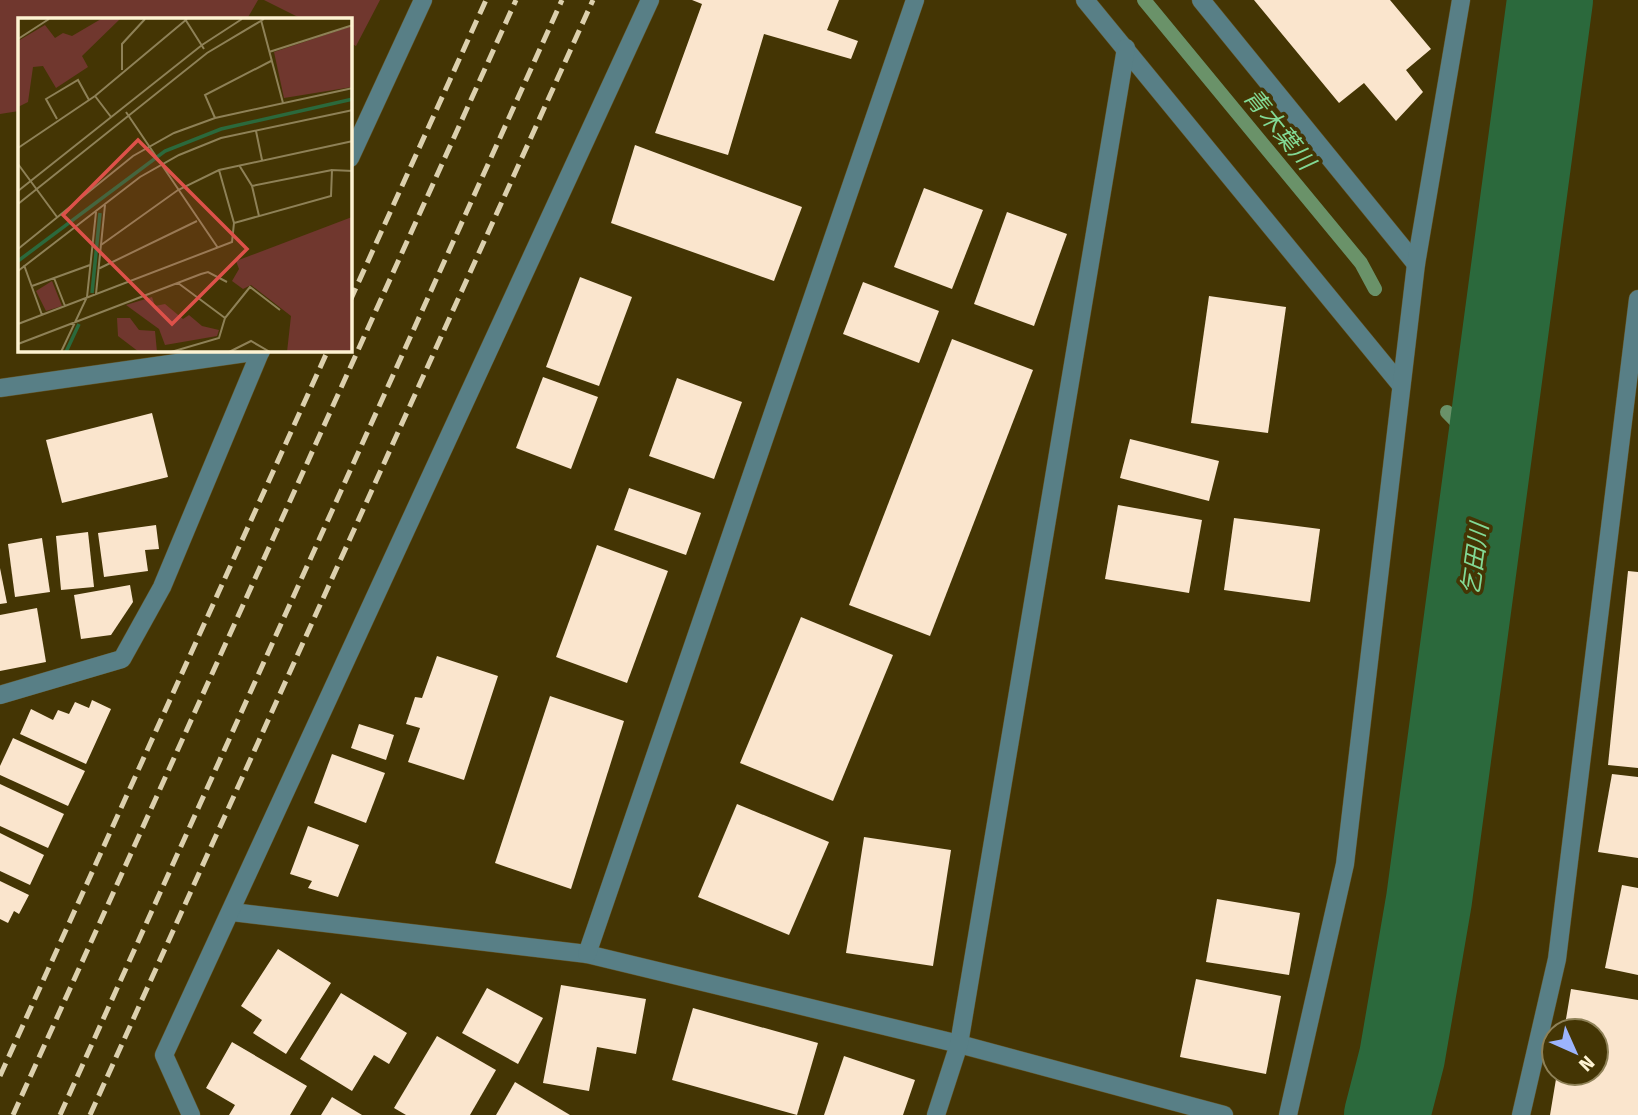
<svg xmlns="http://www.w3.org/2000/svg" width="1638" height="1115" font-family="'Fira Sans','Noto Sans JP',sans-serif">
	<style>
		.green { fill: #70372e }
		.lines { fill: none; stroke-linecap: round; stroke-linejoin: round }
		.stream { stroke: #6a9269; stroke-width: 14 }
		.river { stroke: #2b693c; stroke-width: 86 }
		.building { fill: #fae5cd }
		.minor-casing { stroke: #625325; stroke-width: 19 }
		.minor { stroke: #587f86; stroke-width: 18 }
		.rail { stroke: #dcd0ad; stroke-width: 5; stroke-dasharray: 14 7; stroke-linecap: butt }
		.labels { text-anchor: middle; stroke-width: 7; stroke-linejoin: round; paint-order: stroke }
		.water-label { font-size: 24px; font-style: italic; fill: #82d995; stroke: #443504 }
		.inset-river { fill: none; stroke: #2b693c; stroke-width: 3.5 }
		.inset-road { fill: none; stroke: #8e8157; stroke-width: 2 }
		.view { fill: #de514a; fill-opacity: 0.15; stroke: #de514a; stroke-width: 3.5 }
		.inset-edge { fill: none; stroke: #fef3d3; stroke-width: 3.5 }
	</style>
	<rect width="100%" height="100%" fill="#443504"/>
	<!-- green -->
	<g class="green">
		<polygon points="0,0 258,0 247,19 19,19 19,111 0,114"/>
		<polygon points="264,0 380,0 356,46 350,43 350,19 302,19"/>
	</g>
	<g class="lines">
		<!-- stream -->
		<g class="stream">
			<polyline points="1144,0 1361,263 1375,289"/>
			<polyline points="1447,412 1489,455"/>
		</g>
		<!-- river -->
		<polyline class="river" points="1387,1115 1402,1057 1429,900 1550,0"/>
	</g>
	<!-- building -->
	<g class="building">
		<polygon points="692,0 839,0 827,30 858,41 851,59 764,34 728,155 655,133 702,4"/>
		<polygon points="1254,0 1390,0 1431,49 1406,70 1423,92 1396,121 1364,83 1339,103"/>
		<polygon points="635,145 802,207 774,281 611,223"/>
		<polygon points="924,188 983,210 952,289 894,267"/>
		<polygon points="1007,212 1067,234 1034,326 974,304"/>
		<polygon points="580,277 632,297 599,386 546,367"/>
		<polygon points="863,282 939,311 919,363 843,334"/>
		<polygon points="1209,296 1286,307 1268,433 1191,423"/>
		<polygon points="952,339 1033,370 930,636 849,605"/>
		<polygon points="543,377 598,397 571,469 516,448"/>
		<polygon points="677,378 742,402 714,479 649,456"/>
		<polygon points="152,413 168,477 62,503 46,440"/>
		<polygon points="1130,439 1219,461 1209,501 1120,478"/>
		<polygon points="629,488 701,513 686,555 614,530"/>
		<polygon points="1118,505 1202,520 1189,593 1105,579"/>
		<polygon points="1234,518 1320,529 1310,602 1224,590"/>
		<polygon points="156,525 159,549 145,550 148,571 104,577 98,533"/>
		<polygon points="88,532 94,587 61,590 56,536"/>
		<polygon points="42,538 50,592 15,597 8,544"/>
		<polygon points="597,545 668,571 627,683 556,657"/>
		<polygon points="0,568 7,603 0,604"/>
		<polygon points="1628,571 1638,572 1638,768 1608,765"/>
		<polygon points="130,585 133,602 111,635 81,639 74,595"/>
		<polygon points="37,608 46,662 0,671 0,615"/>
		<polygon points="801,617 893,655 833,801 740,763"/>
		<polygon points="437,656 498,676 464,780 408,762 420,728 406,724 415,697 422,698"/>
		<polygon points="550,696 624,721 571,889 495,863"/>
		<polygon points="92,700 111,709 86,764 20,734 31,709 53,720 58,710 69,714 75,702 89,708"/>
		<polygon points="359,724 394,735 386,760 351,748"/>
		<polygon points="13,738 85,771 68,806 0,775 0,766"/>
		<polygon points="332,754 385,773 366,823 314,803"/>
		<polygon points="1612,774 1638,777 1638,858 1598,852"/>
		<polygon points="0,784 64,814 48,848 0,826"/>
		<polygon points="737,804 829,842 789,935 698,897"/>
		<polygon points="308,826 359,845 338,897 308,888 312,881 290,874"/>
		<polygon points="0,833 44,855 30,885 0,871"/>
		<polygon points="864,837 951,850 933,966 846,953"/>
		<polygon points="0,881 29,895 19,914 14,911 8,923 0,919"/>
		<polygon points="1622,885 1638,888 1638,975 1605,968"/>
		<polygon points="1217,899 1300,913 1289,975 1206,962"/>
		<polygon points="278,949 331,983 286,1054 253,1033 262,1020 241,1006"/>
		<polygon points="1196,979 1281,996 1266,1074 1180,1057"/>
		<polygon points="561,985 646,999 636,1054 597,1047 589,1091 543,1083"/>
		<polygon points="487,988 543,1018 518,1064 462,1033"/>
		<polygon points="1571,989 1638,1000 1638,1115 1550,1115 1557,1073 1596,1073 1596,1031 1564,1031"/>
		<polygon points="341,993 407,1033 389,1064 374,1055 352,1091 300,1059"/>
		<polygon points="693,1008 818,1043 797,1115 672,1080"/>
		<polygon points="437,1036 496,1070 470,1115 406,1115 394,1108"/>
		<polygon points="232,1042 307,1086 290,1115 229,1115 235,1105 206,1088"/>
		<polygon points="844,1056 915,1080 903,1115 824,1115"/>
		<polygon points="515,1082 570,1115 496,1115"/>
		<polygon points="332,1097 362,1115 321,1115"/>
	</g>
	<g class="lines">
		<defs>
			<g id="minor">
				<polyline points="1085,0 1400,384"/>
				<polyline points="1201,0 1416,264"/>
				<polyline points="350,158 423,0"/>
				<polyline points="0,388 261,351"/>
				<polyline points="0,695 122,659 162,587 261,350"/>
				<polyline points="232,912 587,954 959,1044 1224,1115"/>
				<polyline points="587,954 915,0"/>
				<polyline points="191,1115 164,1055 650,0"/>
				<polyline points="936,1115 959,1044 1126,48"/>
				<polyline points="1288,1115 1345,864 1416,264 1461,0"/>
				<polyline points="1521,1115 1557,959 1638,299"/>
			</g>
		</defs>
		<!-- minor casing -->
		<use href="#minor" class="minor-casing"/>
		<!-- minor -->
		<use href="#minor" class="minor"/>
		<!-- rail -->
		<g class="rail">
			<polyline points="350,301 486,0"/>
			<polyline points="0,1076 328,350"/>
			<polyline points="13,1115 516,0"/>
			<polyline points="60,1115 562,0"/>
			<polyline points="90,1115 593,0"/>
		</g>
	</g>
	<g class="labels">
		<!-- water labels -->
		<g class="water-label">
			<text transform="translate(1279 129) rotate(51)" y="8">青木葉川</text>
			<text transform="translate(1475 559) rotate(-82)" y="8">乞田川</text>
		</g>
	</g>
	<!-- overview -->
	<g transform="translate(18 18)">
		<rect width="334" height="334" fill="#443504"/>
		<path d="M83 1H102L64 38 70 49 38 70 25 48 15 49 10 84 0 89V23L27 7 37 20 45 15 54 18ZM334 8V69L266 80 256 34ZM334 199V334H269L273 298 233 267 225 271 214 263 221 251 218 243ZM34 263 44 288 28 293 18 273ZM134 279 137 288 147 286 165 301 171 297 184 308 201 312 199 318 147 327 141 311 108 287ZM99 300H112L121 312 137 313 139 334H121L100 318Z" fill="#70372e"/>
		<path class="inset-river" d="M0 243 147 133 203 111 335 81M74 275 82 195M48 334 61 306"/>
		<path class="inset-road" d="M167 1 186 31M243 2 265 85M0 21 31 1M251 34 335 7M104 52V26L127 1M77 78 93 99M108 94 200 230M197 100 187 77 253 43M39 101 28 81 60 62 71 82M238 113 244 142M0 130 77 78 169 1M0 146 39 199M221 147 234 168 241 198M201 152 216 205M234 168 314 152M0 173 184 27 224 1M0 186 189 35 246 1M83 227 160 172 201 152 335 123M0 231 115 138 156 115 197 100 335 70M6 247 24 297M80 251 179 203M0 253 122 159 161 137 203 120 335 92M36 260 47 288M160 265 207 300M14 268 72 247M78 276 87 187M0 306 214 224 216 205 313 178 314 152 335 153M0 326 183 256 190 254 209 264M43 334 69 279 78 194M153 334 201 320 207 300 232 269 262 292M211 334 233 323 252 334"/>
		<path class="view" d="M120 122 229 231 154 306 45 197Z"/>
		<rect width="334" height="334" class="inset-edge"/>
	</g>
	<!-- north arrow -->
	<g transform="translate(1575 1052) rotate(135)"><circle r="33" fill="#443504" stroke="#8e8157" stroke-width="2"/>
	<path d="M0-5L12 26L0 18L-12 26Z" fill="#9cb4fd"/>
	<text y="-10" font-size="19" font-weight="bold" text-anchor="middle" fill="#fef3d3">N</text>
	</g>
</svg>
